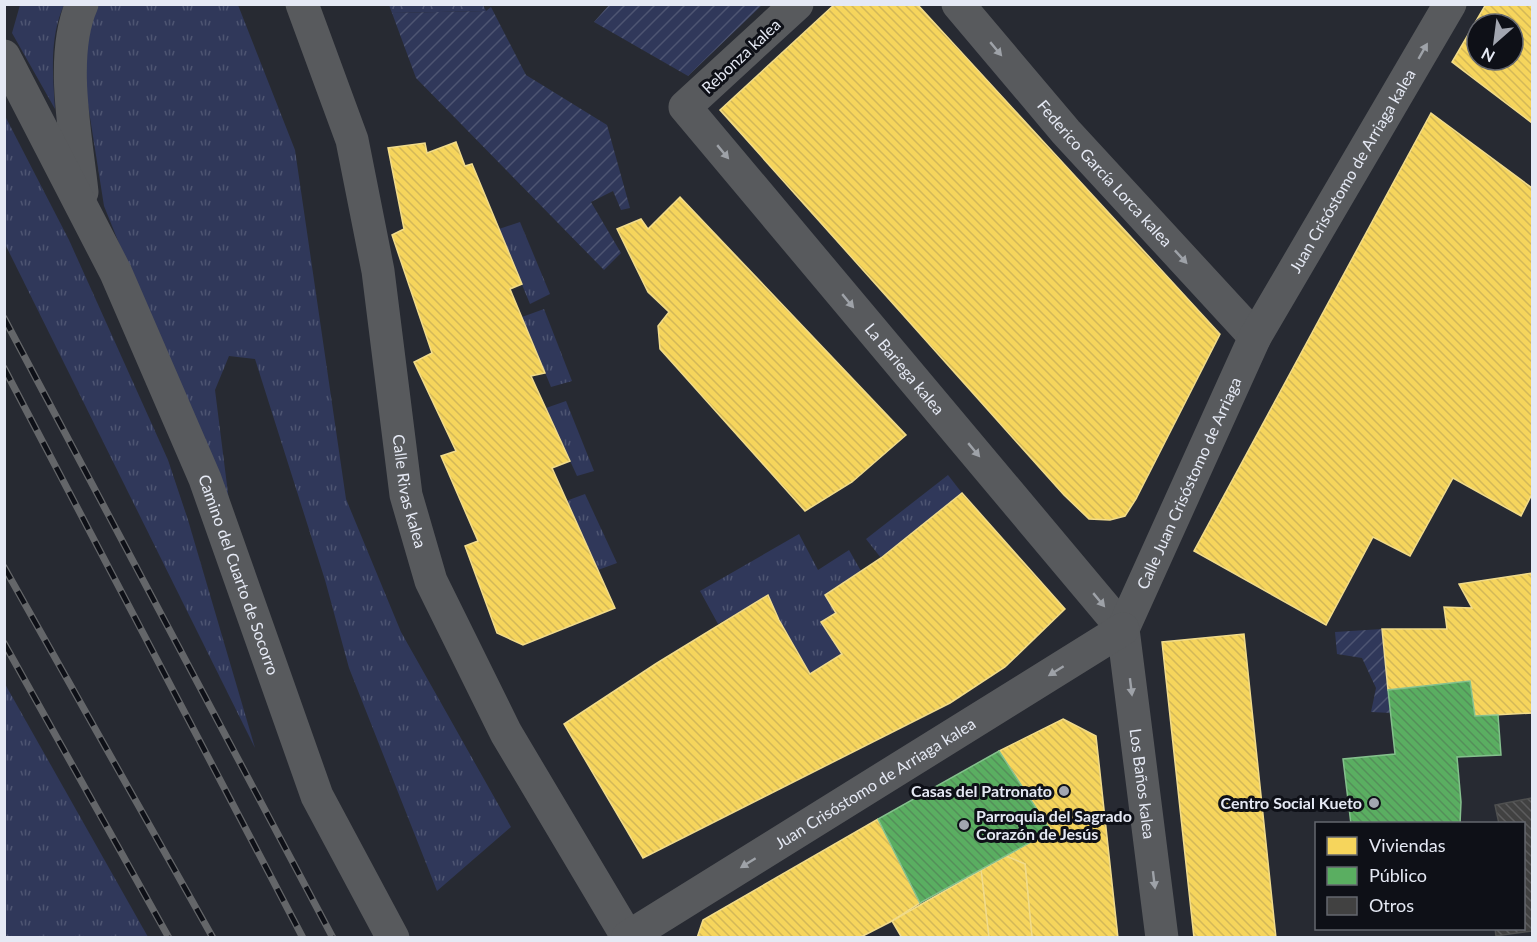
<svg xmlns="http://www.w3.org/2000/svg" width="1537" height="942" font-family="Lato,sans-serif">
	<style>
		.grass { fill: url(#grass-tufts) }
		.park { fill: url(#park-crowns) }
		.garden { fill: url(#garden-furrows) }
		.homes { fill: url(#homes-back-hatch); stroke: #f1db8a; stroke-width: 1.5; fill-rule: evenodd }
		.public { fill: url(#public-back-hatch); stroke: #84c08d; stroke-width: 1.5 }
		.building { fill: url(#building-back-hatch); stroke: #4f5050; stroke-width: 1.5 }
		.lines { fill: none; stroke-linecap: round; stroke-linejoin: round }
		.minor { stroke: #585a5d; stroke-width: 33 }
		.rail-casing { stroke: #646669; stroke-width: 7 }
		.rail { stroke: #0e1017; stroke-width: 4.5; stroke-dasharray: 14; stroke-linecap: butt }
		.oneway { fill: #9ea2a8 }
		.poi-dot { fill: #a2a6b0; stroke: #0e1017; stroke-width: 2 }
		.labels { text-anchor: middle; stroke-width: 6; stroke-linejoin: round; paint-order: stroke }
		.street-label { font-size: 16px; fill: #e5e9f4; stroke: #0e1017 }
		.poi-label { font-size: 16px; font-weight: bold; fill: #e5e9f4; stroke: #0e1017; text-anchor: end }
	</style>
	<defs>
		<pattern id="grass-tufts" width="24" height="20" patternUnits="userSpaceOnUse" patternTransform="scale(1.5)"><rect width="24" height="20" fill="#30385a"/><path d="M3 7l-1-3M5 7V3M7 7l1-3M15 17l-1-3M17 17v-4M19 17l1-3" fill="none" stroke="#4e5572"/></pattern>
		<pattern id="park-crowns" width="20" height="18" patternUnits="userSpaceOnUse" patternTransform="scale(1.5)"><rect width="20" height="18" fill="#30385a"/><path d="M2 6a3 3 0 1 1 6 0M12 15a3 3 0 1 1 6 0" fill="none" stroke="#4e5572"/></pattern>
		<pattern id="garden-furrows" width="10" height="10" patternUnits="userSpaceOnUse" patternTransform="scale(1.5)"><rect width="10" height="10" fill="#30385a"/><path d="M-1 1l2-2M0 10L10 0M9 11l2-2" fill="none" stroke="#4e5572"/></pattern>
		<pattern id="homes-back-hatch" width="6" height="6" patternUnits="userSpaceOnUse" patternTransform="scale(1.5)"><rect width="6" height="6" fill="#f6d55c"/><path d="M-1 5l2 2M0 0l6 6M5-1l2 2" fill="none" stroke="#d3b858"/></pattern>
		<pattern id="public-back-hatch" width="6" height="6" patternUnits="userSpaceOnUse" patternTransform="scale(1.5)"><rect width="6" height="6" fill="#5aae61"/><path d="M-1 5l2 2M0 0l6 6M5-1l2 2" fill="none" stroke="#548f5a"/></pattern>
		<pattern id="building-back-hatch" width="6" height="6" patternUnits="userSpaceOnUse" patternTransform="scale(1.5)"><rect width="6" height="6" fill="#414141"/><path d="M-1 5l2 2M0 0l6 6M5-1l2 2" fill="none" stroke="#5c5c5d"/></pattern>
	</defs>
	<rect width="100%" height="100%" fill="#272a32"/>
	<!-- grass -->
	<g class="grass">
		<path d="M20 5H64C49 38 53 74 55 109L12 33Z"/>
		<polygon points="98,5 238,5 295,150 346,499 401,632 511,827 437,891 349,668 325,580 255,359 229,356 215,390 232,525 104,206 83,73 93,13"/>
		<polygon points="4,114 69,240 168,460 188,520 255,748 5,244"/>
		<polygon points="520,222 550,294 530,304 499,229"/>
		<polygon points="544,309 572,381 551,387 522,317"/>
		<polygon points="566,401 594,471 577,476 546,408"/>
		<polygon points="948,475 962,493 881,558 866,539"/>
		<polygon points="585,494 617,563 598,570 566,501"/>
		<polygon points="799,534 818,570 849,550 861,571 825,595 836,613 821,622 842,654 810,674 779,620 768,596 718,624 700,591"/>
		<polygon points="5,684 148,937 5,937"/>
	</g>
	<!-- park -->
	<polygon class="park" points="389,5 483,5 486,11 392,13"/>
	<!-- garden -->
	<g class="garden">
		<polygon points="609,5 609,4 762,5 688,76 594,22"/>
		<polygon points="491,7 526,75 607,125 630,208 621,210 613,191 591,202 621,253 604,270 416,78 392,13 486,11"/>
		<polygon points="1382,629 1391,713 1371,712 1376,688 1362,658 1337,654 1335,632"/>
	</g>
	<!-- homes -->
	<g class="homes">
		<polygon points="835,4 917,4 1220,334 1136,499 1125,516 1110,520 1089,519 1064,495 720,110"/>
		<path d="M1486 4H1532V123L1452 62ZM1477 24H1513V60H1477Z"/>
		<polygon points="1431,113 1532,188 1532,494 1521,516 1453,478 1410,556 1373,537 1326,625 1194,551"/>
		<polygon points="456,142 465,166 472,164 522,284 510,289 545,373 531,376 570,461 552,468 615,608 523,645 497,633 465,546 478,541 441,456 456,451 414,362 432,353 392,235 404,229 388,148 425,143 427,153"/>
		<polygon points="680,197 906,435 852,482 805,511 660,349 658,326 669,312 648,292 617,229 641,219 648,229"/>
		<polygon points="962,493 1065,609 1005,667 950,703 643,858 564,724 657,663 768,595 779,620 810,674 842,654 821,622 836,613 825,595 881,558"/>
		<polygon points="1532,573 1532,713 1475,716 1470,681 1388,690 1382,629 1447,629 1444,607 1472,608 1459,584"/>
		<polygon points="1244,634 1276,938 1194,938 1162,642"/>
		<polygon points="1063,719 1096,736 1118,938 1032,938 1025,864 1006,856 1051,831 999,751"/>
		<polygon points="878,819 920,903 892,921 859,938 697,938 703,920"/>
		<polygon points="1006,856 1025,864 1032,938 989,938 981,870"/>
		<polygon points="981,870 989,938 902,938 892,921"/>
	</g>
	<!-- public -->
	<g class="public">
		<polygon points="1470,681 1475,716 1498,715 1501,755 1457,757 1461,802 1460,824 1351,824 1343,759 1395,754 1388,690"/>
		<polygon points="999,751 1051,831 920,903 878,819"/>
	</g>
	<!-- building -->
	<polygon class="building" points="1532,798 1532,931 1496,936 1495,928 1524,928 1524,824 1499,824 1495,805"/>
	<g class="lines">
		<!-- minor -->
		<g class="minor">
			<path d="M82 4C59 56 76 136 82 192"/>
			<path id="s1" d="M302 4 352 140 378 271 406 495 431 581 506 733 628 938"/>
			<path id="s2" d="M797 4 685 107 1123 629"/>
			<path id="s3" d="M958 4 1066 132 1255 337"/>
			<path id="s4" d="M4 56 116 273 205 479 317 796 393 938"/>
			<path id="s5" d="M1123 629 1255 337 1450 4"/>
			<path id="s6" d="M1123 629 1162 938"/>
			<path id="s7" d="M628 937 1123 629"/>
		</g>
		<defs>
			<g id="rail">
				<polyline points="4,318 333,938"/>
				<polyline points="4,368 303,938"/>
				<polyline points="4,567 213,938"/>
				<polyline points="4,643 169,938"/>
			</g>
		</defs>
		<!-- rail casing -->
		<use href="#rail" class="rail-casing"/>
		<!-- rail -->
		<use href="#rail" class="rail"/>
	</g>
	<!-- one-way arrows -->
	<defs><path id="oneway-solid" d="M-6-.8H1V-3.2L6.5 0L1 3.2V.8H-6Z" transform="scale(1.5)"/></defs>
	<g class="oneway">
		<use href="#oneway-solid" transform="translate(996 49) rotate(50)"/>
		<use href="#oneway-solid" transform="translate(1423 51) rotate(-60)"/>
		<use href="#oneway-solid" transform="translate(723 152) rotate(50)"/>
		<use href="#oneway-solid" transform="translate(1181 257) rotate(47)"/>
		<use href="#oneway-solid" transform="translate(848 301) rotate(50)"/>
		<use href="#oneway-solid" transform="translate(974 450) rotate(50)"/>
		<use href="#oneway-solid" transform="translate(1099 600) rotate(50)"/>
		<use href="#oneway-solid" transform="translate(1056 671) rotate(148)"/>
		<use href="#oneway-solid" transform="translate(1131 687) rotate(83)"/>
		<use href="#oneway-solid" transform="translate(748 863) rotate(148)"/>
		<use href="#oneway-solid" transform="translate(1154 880) rotate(83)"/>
	</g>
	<!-- markers -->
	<g class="poi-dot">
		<circle cx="1064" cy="791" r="6"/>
		<circle cx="1374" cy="803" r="6"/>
		<circle cx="964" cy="825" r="6"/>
	</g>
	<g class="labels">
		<!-- street labels -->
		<g class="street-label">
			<text transform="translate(741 56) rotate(-43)" y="6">Rebonza kalea</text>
			<text dy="6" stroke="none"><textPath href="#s5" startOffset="513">Juan Crisóstomo de Arriaga kalea</textPath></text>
			<text dy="6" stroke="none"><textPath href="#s3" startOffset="224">Federico García Lorca kalea</textPath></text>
			<text dy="6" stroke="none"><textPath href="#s2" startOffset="494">La Bariega kalea</textPath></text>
			<text dy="6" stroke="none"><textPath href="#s5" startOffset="160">Calle Juan Crisóstomo de Arriaga</textPath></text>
			<text dy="6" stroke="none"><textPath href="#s1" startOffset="501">Calle Rivas kalea</textPath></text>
			<text dy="6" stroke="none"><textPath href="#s4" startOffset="570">Camino del Cuarto de Socorro</textPath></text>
			<text dy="6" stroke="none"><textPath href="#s7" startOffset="291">Juan Crisóstomo de Arriaga kalea</textPath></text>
			<text dy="6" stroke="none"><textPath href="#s6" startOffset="156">Los Baños kalea</textPath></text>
		</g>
		<!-- poi labels -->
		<g class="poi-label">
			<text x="1052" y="797">Casas del Patronato</text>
			<text x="1362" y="809">Centro Social Kueto</text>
			<text x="976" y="822" text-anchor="start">Parroquia del Sagrado<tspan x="976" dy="18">Corazón de Jesús</tspan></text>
		</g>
	</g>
	<!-- border -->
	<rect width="1537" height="942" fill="none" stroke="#e5e9f4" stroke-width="12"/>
	<!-- legend -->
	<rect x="1315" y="822" width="210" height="108" fill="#0e1017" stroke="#64676f" stroke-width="1.5"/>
	<rect x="1327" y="837" width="30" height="18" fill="#f6d55c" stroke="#64676f" stroke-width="1.5"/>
	<text x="1369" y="852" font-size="18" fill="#e5e9f4">Viviendas</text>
	<rect x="1327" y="867" width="30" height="18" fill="#5aae61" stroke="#64676f" stroke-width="1.5"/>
	<text x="1369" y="882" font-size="18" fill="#e5e9f4">Público</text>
	<rect x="1327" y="897" width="30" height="18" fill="#414141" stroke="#64676f" stroke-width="1.5"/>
	<text x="1369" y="912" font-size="18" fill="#e5e9f4">Otros</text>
	<!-- north arrow -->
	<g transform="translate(1495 42) rotate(208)"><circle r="28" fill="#0e1017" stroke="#64676f" stroke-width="1.5"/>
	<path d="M0-4.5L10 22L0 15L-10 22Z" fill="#a2a6b0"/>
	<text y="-9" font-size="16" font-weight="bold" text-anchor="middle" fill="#e5e9f4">N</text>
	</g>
</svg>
